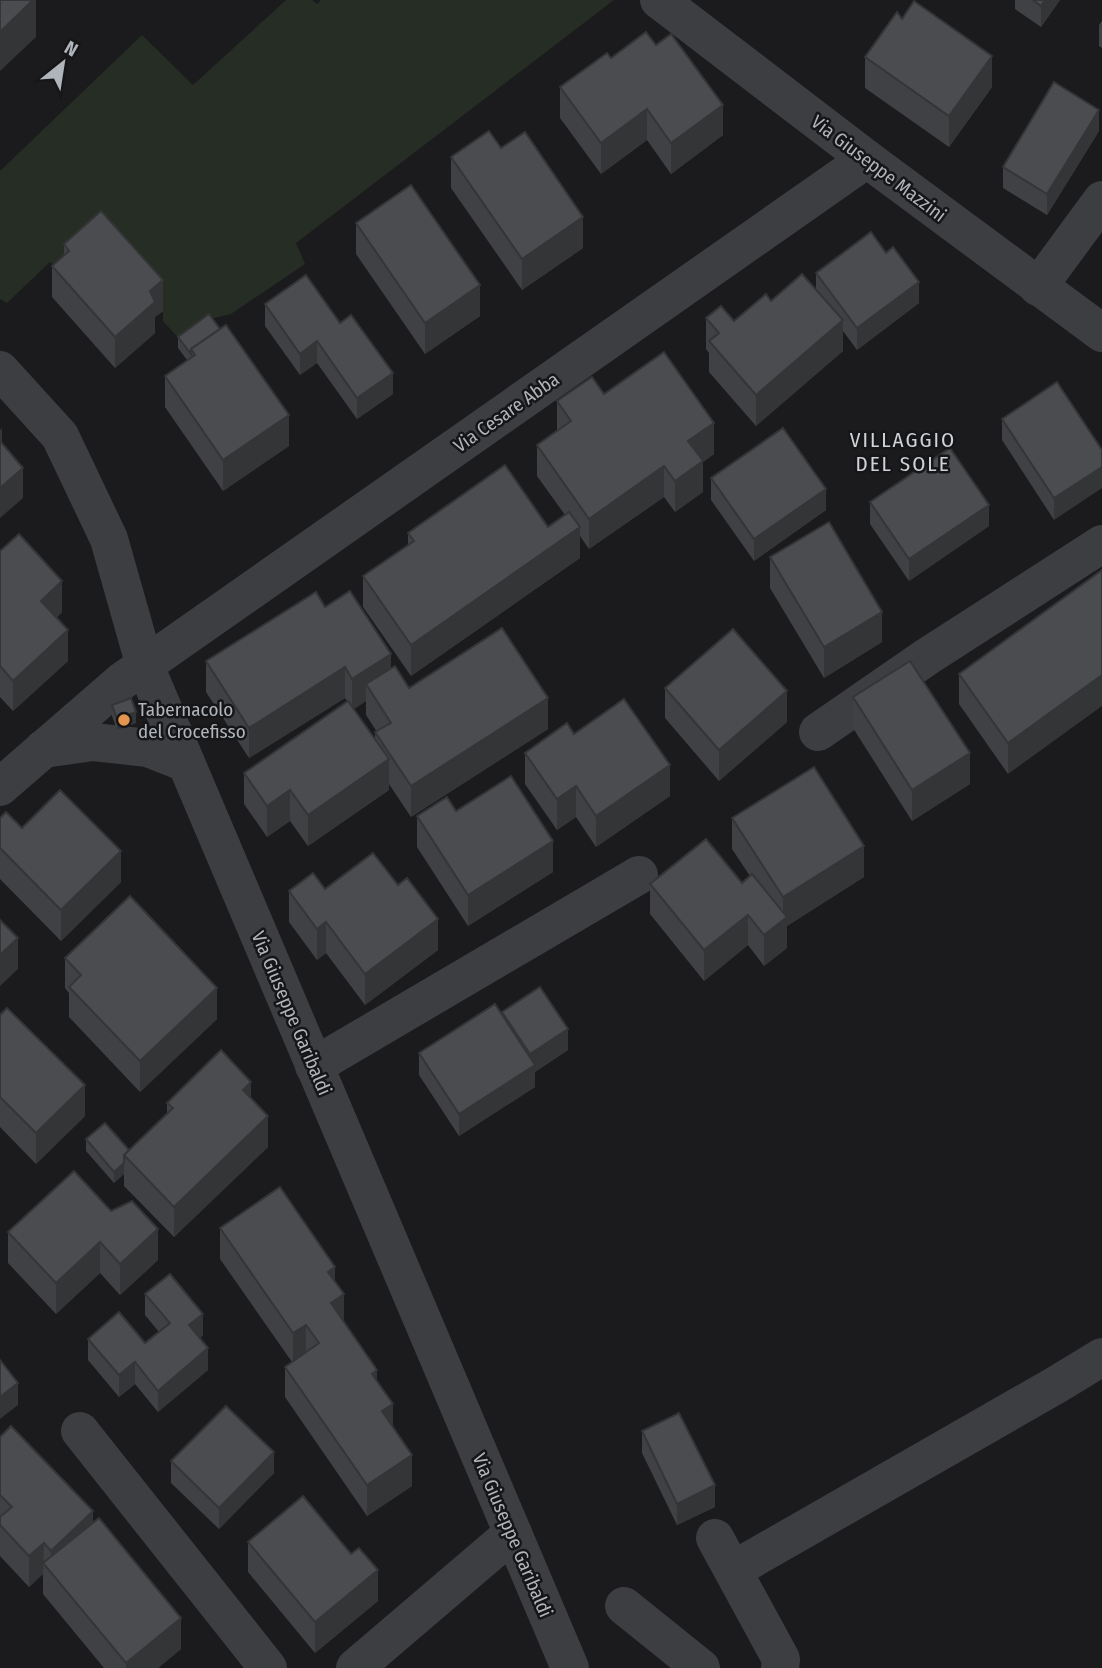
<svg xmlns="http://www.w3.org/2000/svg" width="1102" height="1668" font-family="'Fira Sans Condensed',sans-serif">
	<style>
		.green { fill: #252d25 }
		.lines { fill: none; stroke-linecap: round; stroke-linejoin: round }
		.minor { stroke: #3c3e41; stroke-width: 38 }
		.wall { fill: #404144; fill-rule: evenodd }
		.shaded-wall { fill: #343537 }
		.building { fill: #4a4c4f; stroke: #343537; stroke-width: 2 }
		.poi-dot { fill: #e2964e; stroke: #161618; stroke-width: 2.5 }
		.labels { text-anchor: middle; stroke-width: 5; stroke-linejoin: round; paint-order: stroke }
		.street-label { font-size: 19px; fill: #afb5bb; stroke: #161618 }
		.poi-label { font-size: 19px; fill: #afb5bb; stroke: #161618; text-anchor: start }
		.neighbourhood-label { font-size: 21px; letter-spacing: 2px; fill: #cfd3d7; stroke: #161618 }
	</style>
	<rect width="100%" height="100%" fill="#1b1b1d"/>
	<!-- green -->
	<polygon class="green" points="286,0 312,0 317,4 321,0 614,0 296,243 305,264 231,314 210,319 180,340 163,321 163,311 64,275 50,262 7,303 0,299 0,171 142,35 193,85"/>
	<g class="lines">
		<!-- minor -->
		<g class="minor">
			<polyline points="659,0 867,159 1102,333"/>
			<polyline points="1038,287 1102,200"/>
			<polyline points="0,370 60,436 109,539 145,666 570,1668"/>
			<polyline points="818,732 928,656 1102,544"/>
			<polyline points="43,749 93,742 148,748 186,763"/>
			<polyline points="0,787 122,681 867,159"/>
			<polyline points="314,1066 639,875"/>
			<polyline points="80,1431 268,1668"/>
			<polyline points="715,1538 781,1659 780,1668"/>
			<polyline points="733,1570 1056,1385 1102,1357"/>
			<polyline points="624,1606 701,1668"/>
			<polyline points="355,1668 513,1533"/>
		</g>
	</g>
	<!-- wall -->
	<g class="wall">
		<polygon points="1015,0 1060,0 1041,27 1015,9"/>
		<polygon points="902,19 992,87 949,147 865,88 865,57"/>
		<polygon points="1102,21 1102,48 1099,46 1099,25"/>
		<polygon points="611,58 723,135 671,174 647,140 601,174 560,118 560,87"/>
		<polygon points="1099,131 1047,215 1003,188 1003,167"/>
		<polygon points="501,148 583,248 522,290 451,188 451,157"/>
		<polygon points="356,223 480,316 425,354 356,254"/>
		<polygon points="64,244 163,311 155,317 155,333 115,368 52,297 52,266 64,256"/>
		<polygon points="816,273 919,303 857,350 843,331 843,351 756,426 709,372 709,353 706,349 706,318 734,321 771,301 816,290"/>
		<polygon points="265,304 393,394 357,419 317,363 300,375 265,326"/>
		<polygon points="178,337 289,446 223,491 165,407 165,376 187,360 178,348"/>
		<polygon points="1057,382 1054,520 1002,440 1002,419"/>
		<polygon points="604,394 714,454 703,462 703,492 675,512 664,497 589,549 580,536 580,558 411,676 363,607 363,576 408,545 408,533 548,527 565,515 537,476 537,445 557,431 557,401"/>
		<polygon points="711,478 826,510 754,561 711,500"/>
		<polygon points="870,502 989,526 909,581 870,524"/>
		<polygon points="0,551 62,612 57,617 68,661 13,711 0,697"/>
		<polygon points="770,557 882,642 824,678 770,588"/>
		<polygon points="1102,570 1008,774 959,704 959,674"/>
		<path d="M325 607 391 668 409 688 548 729 411 817 389 784V790L308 846 290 821 267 837 244 804V773L347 701 345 698 249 758 206 692V661ZM366 701V715L377 732H375V740L354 709Z"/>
		<polygon points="665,688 787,722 719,781 665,718"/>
		<polygon points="853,697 970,784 912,821 853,728"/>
		<polygon points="112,705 136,723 117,730 112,716"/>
		<polygon points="574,734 670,796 596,847 576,817 557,830 525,784 525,753"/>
		<polygon points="456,811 553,872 468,926 417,847 417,816"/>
		<polygon points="0,818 22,828 121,882 61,941 0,879"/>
		<polygon points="732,818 864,877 787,926 787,948 764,966 748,945 704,981 650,914 650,884 742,883 750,876 732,849"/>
		<polygon points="325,889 438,950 365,1005 326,953 317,960 289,922 289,891"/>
		<polygon points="65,958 217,1019 140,1092 69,1017 69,993 65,988"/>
		<polygon points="502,1012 568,1050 535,1072 535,1087 459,1136 419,1075 419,1053 502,1016"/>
		<polygon points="0,1015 85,1116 36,1164 0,1127"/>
		<polygon points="251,1098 268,1147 174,1237 124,1186 124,1174 114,1183 86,1151 86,1139 129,1150 167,1114 167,1103"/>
		<polygon points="111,1211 158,1260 120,1295 100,1273 56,1314 8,1263 8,1232"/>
		<polygon points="220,1228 335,1281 344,1321 377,1382 412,1486 367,1516 285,1397 285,1367 292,1362 220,1259"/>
		<polygon points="145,1294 203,1335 200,1338 208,1370 158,1412 135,1384 119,1397 88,1360 88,1339 145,1343 159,1332 145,1315"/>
		<polygon points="642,1431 715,1507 677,1525 642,1453"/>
		<polygon points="0,1437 93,1523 181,1649 158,1668 104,1668 43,1594 43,1574 29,1587 0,1556"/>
		<polygon points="171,1461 274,1473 219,1529 171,1483"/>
		<polygon points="248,1542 351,1554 378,1601 315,1653 248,1572"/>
	</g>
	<!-- shaded-wall -->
	<g class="shaded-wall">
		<polygon points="33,0 36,0 36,37 0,71 0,32"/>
		<polygon points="1045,0 1060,0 1041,27 1041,6"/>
		<polygon points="992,56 992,87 949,147 949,116"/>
		<polygon points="723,105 723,135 671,174 671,143"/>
		<polygon points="647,109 647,140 601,174 601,143"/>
		<polygon points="1099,110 1099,131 1047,215 1047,194"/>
		<polygon points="583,217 583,248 522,290 522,259"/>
		<polygon points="163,280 163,311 155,317 155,333 115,368 115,337 150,291"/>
		<polygon points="919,282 919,303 857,350 857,328"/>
		<polygon points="480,285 480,316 425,354 425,323"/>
		<polygon points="843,320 843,351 756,426 756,395"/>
		<polygon points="317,341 317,363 300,375 300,354"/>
		<polygon points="393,373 393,394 357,419 357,398"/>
		<polygon points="289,415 289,446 223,491 223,460"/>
		<polygon points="714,423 714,454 703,462 703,492 675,512 675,481 688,441"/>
		<polygon points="2,428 2,459 0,461 0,430"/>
		<polygon points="664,466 664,497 589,549 589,519"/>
		<polygon points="1102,467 1102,488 1054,520 1054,498"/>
		<polygon points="23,468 23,498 0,518 0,488"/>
		<polygon points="826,489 826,510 754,561 754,539"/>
		<polygon points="989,505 989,526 909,581 909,559"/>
		<polygon points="580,527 580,558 411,676 411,645"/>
		<polygon points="62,581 62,612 41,632 41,601"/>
		<polygon points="882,612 882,642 824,678 824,647"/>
		<polygon points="68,630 68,661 13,711 13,681"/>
		<polygon points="391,654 391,685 366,684 366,701 352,710 352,679"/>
		<polygon points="345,667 345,698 249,758 249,728"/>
		<polygon points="1102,675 1102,706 1008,774 1008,743"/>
		<polygon points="787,691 787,722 719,781 719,750"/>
		<polygon points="548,698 548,729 411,817 411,786"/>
		<polygon points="136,712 136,723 117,730 117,719"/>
		<polygon points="970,753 970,784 912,821 912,790"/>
		<polygon points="389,759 389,790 308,846 308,815"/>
		<polygon points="670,765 670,796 596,847 596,816"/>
		<polygon points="576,786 576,817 557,830 557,799"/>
		<polygon points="290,790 290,821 267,837 267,806"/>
		<polygon points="553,841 553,872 468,926 468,895"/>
		<polygon points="864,846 864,877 787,926 787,948 764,966 764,935 783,920 783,897"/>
		<polygon points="121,851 121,882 61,941 61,910"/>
		<polygon points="748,915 748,945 704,981 704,950"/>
		<polygon points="438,919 438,950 365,1005 365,974"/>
		<polygon points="326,922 326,953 317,960 317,929"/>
		<polygon points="18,938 18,969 0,986 0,955"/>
		<polygon points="217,988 217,1019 140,1092 140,1061"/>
		<polygon points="568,1029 568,1050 535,1072 535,1087 459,1136 459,1114 530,1068 530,1054"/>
		<polygon points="251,1082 251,1113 243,1090"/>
		<polygon points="85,1085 85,1116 36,1164 36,1133"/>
		<polygon points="268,1116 268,1147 174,1237 174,1207"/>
		<polygon points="124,1163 124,1174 114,1183 114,1172"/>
		<polygon points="158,1229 158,1260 120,1295 120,1264"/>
		<polygon points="100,1242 100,1273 56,1314 56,1283"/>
		<polygon points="335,1267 335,1298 328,1272"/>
		<polygon points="344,1294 344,1325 331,1303"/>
		<polygon points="203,1314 203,1335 189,1347 189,1325"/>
		<polygon points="306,1325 306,1355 293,1364 293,1333"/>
		<polygon points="208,1348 208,1370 158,1412 158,1391"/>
		<polygon points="135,1362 135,1384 119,1397 119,1375"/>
		<polygon points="377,1370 377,1401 372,1374"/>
		<polygon points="18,1383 18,1405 0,1419 0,1397"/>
		<polygon points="393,1404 393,1435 382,1411"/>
		<polygon points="274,1452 274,1473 219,1529 219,1508"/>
		<polygon points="412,1455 412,1486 367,1516 367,1485"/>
		<polygon points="715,1485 715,1507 677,1525 677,1504"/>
		<polygon points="93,1511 93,1542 51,1573 51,1551"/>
		<polygon points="44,1543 43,1574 29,1587 29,1556"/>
		<polygon points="378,1570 378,1601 315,1653 315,1622"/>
		<polygon points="181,1618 181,1649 158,1668 126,1668 126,1663"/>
	</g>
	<!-- building -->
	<g class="building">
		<polygon points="0,0 33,0 0,32"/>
		<polygon points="1033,0 1045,0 1041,6"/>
		<polygon points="914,1 992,56 949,116 865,57 897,12 902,19"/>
		<polygon points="646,32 656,45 671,34 723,105 671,143 647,109 601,143 560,87 607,53 611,58"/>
		<polygon points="1054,82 1099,110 1047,194 1003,167"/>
		<polygon points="489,131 501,148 525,132 583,217 522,259 451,157"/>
		<polygon points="411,185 480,285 425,323 356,223"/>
		<polygon points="101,211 163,280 150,291 155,302 115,337 52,266 69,251 64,244"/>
		<polygon points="871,232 886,253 893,247 919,282 857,328 816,273"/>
		<polygon points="802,274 843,320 756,395 709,341 719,333 706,318 721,306 734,321 766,294 771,301"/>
		<polygon points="306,275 340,323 351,315 393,373 357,398 317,341 300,354 265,304"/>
		<polygon points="209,314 220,329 191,349 191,354 178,337"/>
		<polygon points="226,325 289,415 223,460 165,376 195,355 191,349"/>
		<polygon points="664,352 714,423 688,441 703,461 675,481 664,466 589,519 537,445 571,421 557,401 592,377 604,394"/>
		<polygon points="1057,382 1102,450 1102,467 1054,498 1002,419"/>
		<polygon points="783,428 826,489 754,539 711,478"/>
		<polygon points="0,441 23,468 0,488"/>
		<polygon points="950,448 989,505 909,559 870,502"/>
		<polygon points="505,465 548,527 569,512 580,527 411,645 363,576 414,541 408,533"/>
		<polygon points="829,522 882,612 824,647 770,557"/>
		<polygon points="19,534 62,581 41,601 68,630 13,681 0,666 0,551"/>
		<polygon points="1102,570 1102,675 1008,743 959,674"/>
		<polygon points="350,591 391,654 352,679 345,667 249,728 206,661 316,592 325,607"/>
		<polygon points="502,628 548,698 411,786 375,732 391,723 366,684 395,666 409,688"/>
		<polygon points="733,629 787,691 719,750 665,688"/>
		<polygon points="910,661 970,753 912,790 853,697"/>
		<polygon points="131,698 136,712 117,719 112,705"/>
		<polygon points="624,699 670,765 596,816 576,786 557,799 525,753 567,723 574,734"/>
		<polygon points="348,701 389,759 308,815 290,790 267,806 244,773"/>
		<polygon points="814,767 864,846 783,897 732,818"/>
		<polygon points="511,776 553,841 468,895 417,816 447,797 456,811"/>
		<polygon points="60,790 121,851 61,910 0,848 0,818 6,812 22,828"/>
		<polygon points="706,839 742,883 752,874 787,917 764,935 748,915 704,950 650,884"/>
		<polygon points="373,853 398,885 407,878 438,919 365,974 326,922 317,929 289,891 313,873 325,889"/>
		<polygon points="130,896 217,988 140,1061 69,987 81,975 65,958"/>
		<polygon points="0,920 18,938 0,955"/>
		<polygon points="540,987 568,1029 530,1054 502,1012"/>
		<polygon points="495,1004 535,1065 459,1114 419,1053"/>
		<polygon points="7,1008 85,1085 36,1133 0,1097 0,1015"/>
		<polygon points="221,1050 251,1082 243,1090 268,1116 174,1207 124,1155 173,1108 167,1103"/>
		<polygon points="105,1123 129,1150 124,1155 124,1163 114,1172 86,1139"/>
		<polygon points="74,1171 111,1211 132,1201 158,1229 120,1264 100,1242 56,1283 8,1232"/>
		<polygon points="280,1187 335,1267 328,1272 344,1294 331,1303 377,1370 372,1374 393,1404 382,1411 412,1455 367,1485 285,1367 319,1343 306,1325 293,1333 220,1228"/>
		<polygon points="170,1274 203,1314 189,1325 208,1348 158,1391 135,1362 119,1375 88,1339 119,1312 145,1343 170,1323 145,1294"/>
		<polygon points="0,1360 18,1383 0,1397"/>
		<polygon points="226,1406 274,1452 219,1508 171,1461"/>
		<polygon points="679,1413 715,1485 677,1504 642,1431"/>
		<polygon points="11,1426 93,1511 51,1551 44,1543 29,1556 0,1525 0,1517 12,1507 0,1495 0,1437"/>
		<polygon points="303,1496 351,1554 359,1548 378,1570 315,1622 248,1542"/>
		<polygon points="99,1518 181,1618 126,1663 43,1563"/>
	</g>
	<!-- markers -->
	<circle class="poi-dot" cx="124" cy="720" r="7"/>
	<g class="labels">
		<!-- street labels -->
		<g class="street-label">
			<text transform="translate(879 168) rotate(37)" y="7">Via Giuseppe Mazzini</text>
			<text transform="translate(506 412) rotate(-35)" y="7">Via Cesare Abba</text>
			<text transform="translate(292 1013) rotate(67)" y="7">Via Giuseppe Garibaldi</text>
			<text transform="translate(513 1535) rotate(67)" y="7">Via Giuseppe Garibaldi</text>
		</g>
		<!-- poi labels -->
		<g class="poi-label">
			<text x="138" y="716">Tabernacolo<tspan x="138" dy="22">del Crocefisso</tspan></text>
		</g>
		<!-- neighbourhood labels -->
		<g class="neighbourhood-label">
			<text x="903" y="447">VILLAGGIO<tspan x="903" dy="24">DEL SOLE</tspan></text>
		</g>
	</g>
	<!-- north arrow -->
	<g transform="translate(63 63) rotate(30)" stroke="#161618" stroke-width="5" paint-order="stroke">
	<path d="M0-5L12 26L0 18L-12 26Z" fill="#afb5bb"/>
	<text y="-10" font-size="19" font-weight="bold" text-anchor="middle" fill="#afb5bb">N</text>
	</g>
</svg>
